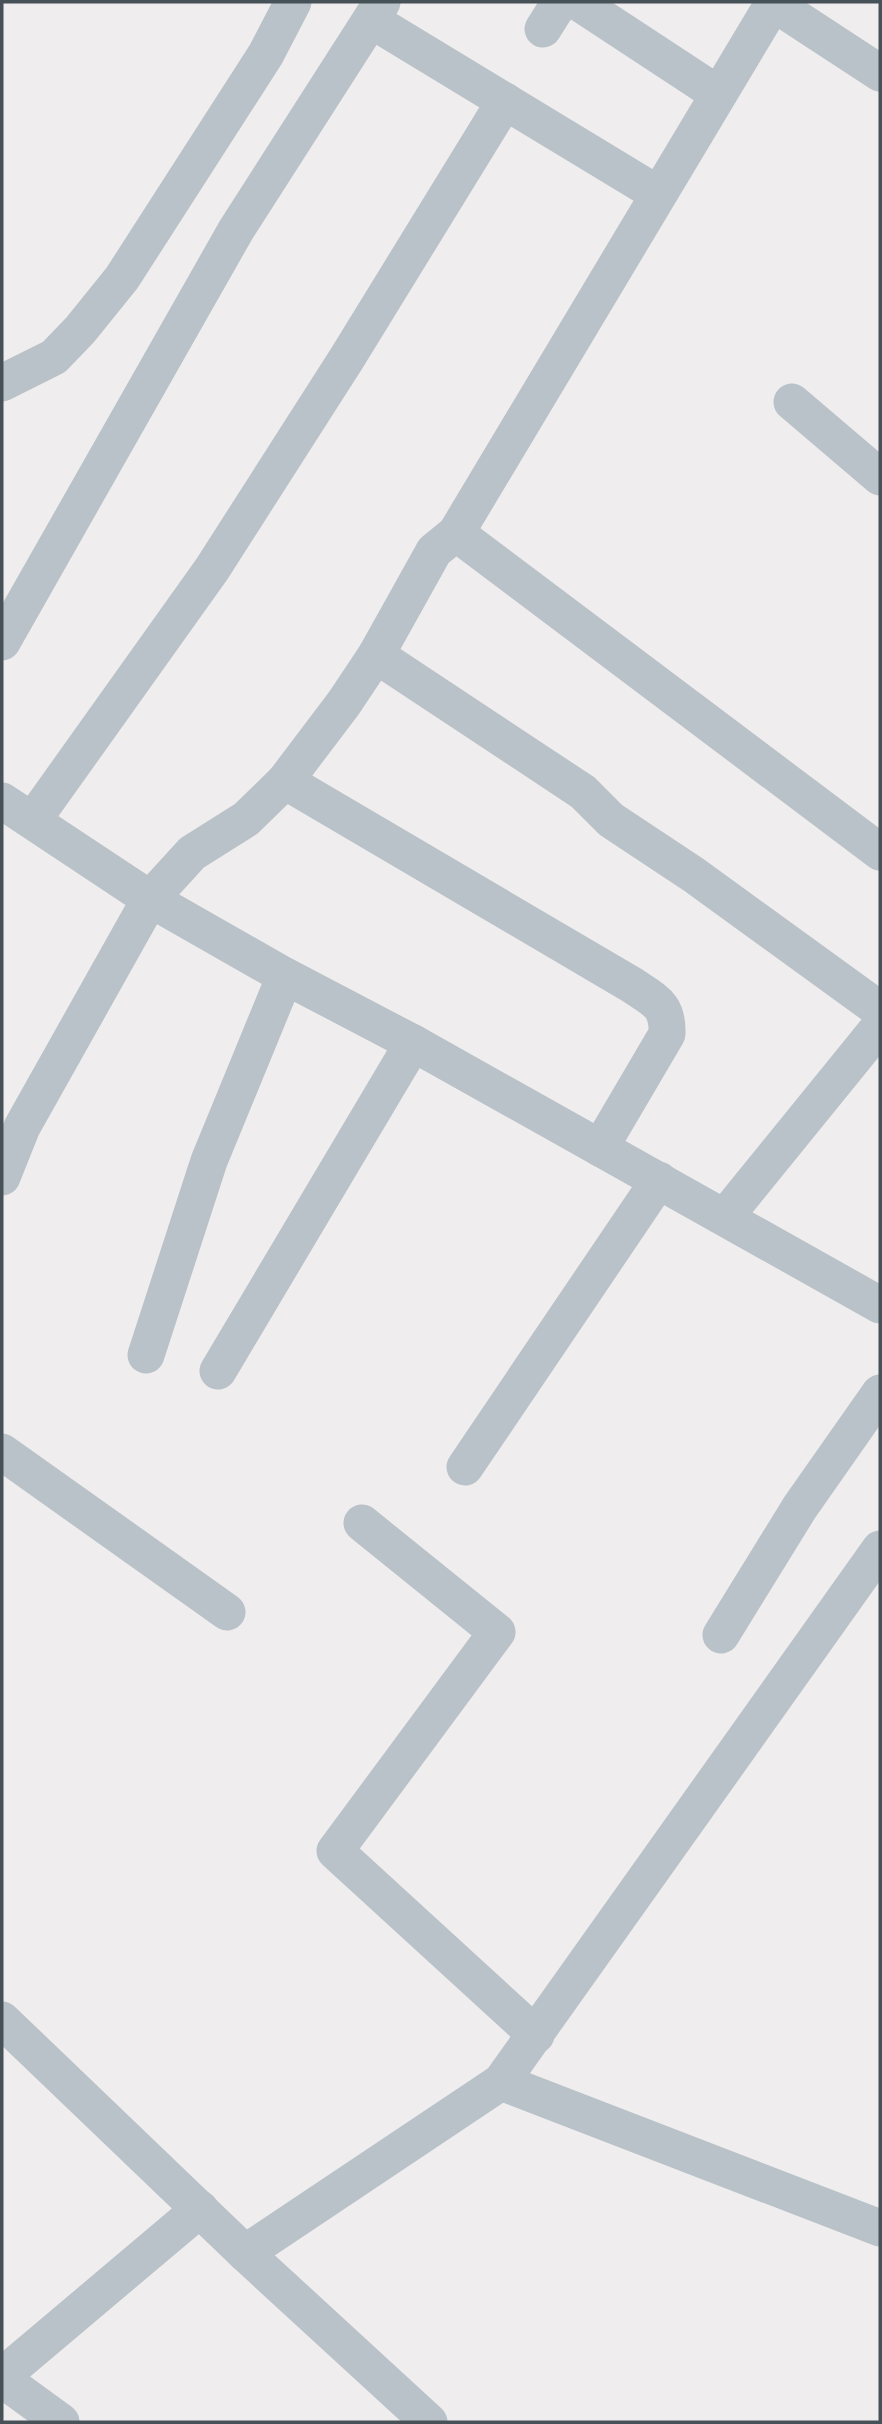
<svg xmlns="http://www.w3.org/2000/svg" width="882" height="2424" font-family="'Roboto Condensed',sans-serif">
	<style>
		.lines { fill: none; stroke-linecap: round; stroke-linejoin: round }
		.minor { stroke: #b9c2c8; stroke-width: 37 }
	</style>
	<rect width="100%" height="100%" fill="#efeded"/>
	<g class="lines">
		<!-- minor -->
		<g class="minor">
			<polyline points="578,2 718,94"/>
			<polyline points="773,3 880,73"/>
			<polyline points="371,20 658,194"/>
			<polyline points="543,29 560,2"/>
			<polyline points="2,383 54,357 80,330 122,278 266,54 293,2"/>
			<polyline points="792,402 880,477"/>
			<polyline points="456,533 880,852"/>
			<polyline points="2,642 236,230 382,2"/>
			<polyline points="376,655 583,792 611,820 694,875 880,1010"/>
			<path d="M285 781 632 985C655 1001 668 1004 667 1034L600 1148"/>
			<polyline points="2,801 150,899 285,976 413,1043 880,1305"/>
			<polyline points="33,820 212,569 347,358 505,101"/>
			<polyline points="2,1177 22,1127 150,899 192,853 246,819 285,781 344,703 376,655 434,551 456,533 774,2"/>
			<polyline points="725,1217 880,1026"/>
			<polyline points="146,1355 209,1161 285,976"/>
			<polyline points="218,1371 413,1043"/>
			<polyline points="2,1452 227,1612"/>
			<polyline points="465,1467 659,1180"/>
			<polyline points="362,1523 497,1632 335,1851 536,2035"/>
			<polyline points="721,1635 800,1507 880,1393"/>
			<polyline points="2,2020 245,2253 429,2422"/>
			<polyline points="501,2082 880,2228"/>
			<polyline points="245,2253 501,2082 880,1549"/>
			<polyline points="2,2376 200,2209"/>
			<polyline points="2,2379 61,2422"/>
		</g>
	</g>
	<!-- border -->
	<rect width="882" height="2424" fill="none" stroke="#475158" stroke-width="7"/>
</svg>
